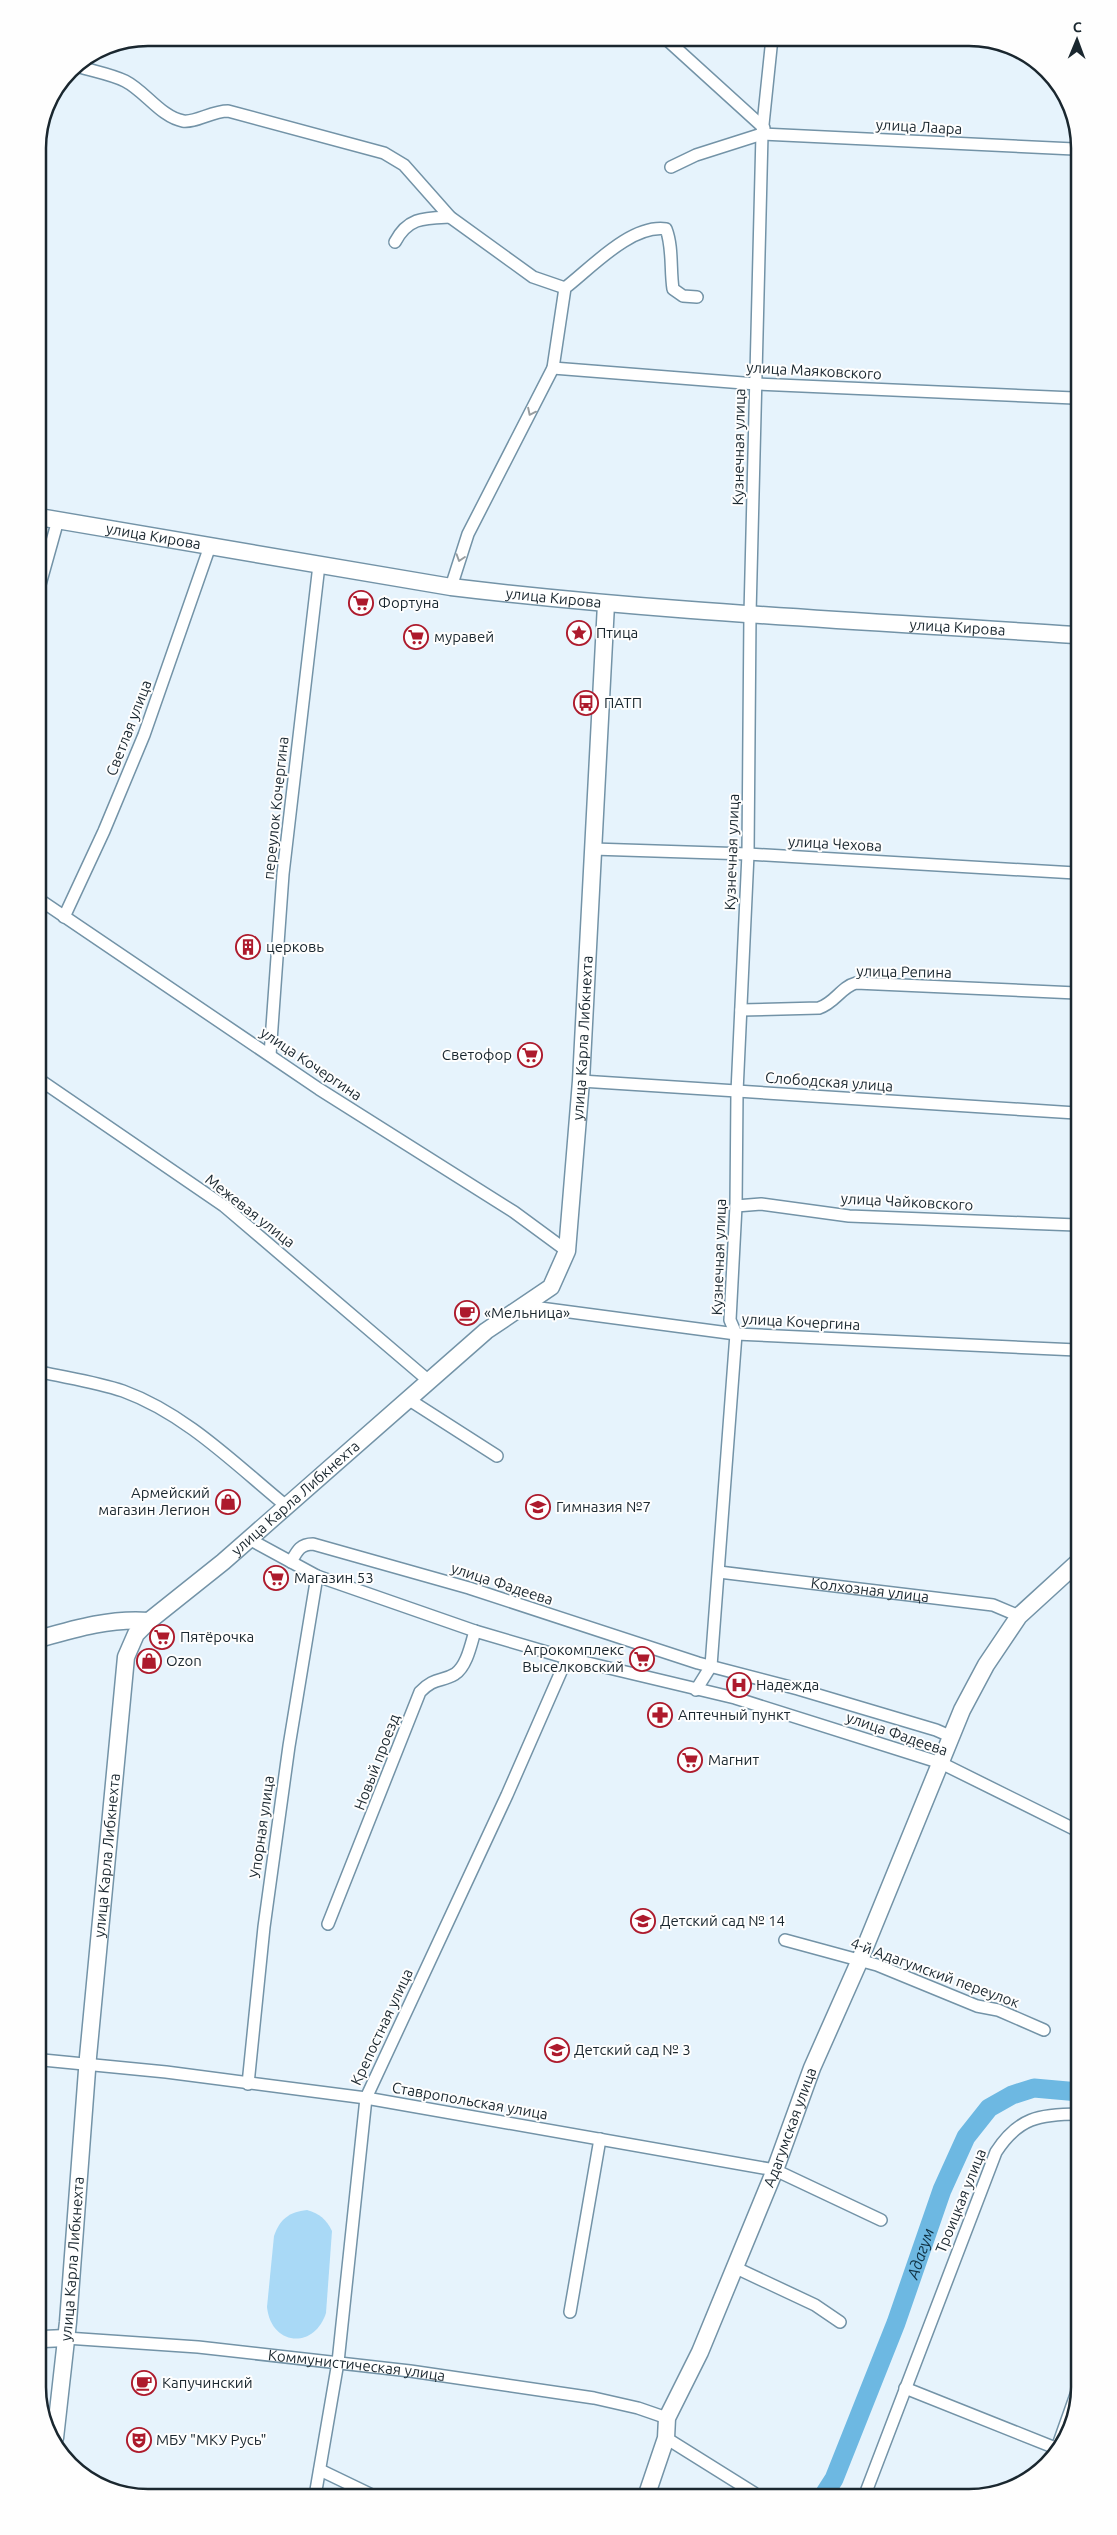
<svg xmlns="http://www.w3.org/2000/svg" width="1117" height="2535" font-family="Ubuntu,sans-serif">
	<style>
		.green { fill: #a9d9f6 }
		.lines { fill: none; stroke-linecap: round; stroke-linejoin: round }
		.river { stroke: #6db8e2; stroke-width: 19 }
		.minor-casing { stroke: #7393a7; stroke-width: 14 }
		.secondary-casing { stroke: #7393a7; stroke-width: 19 }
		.minor { stroke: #fff; stroke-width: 11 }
		.secondary { stroke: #fff; stroke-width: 16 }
		.oneway { stroke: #989ea1 }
		.labels { text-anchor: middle; stroke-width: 4; stroke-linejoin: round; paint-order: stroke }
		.street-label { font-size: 15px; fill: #1a272f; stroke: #fefefe }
		.poi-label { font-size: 15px; fill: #1a272f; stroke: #fefefe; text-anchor: start }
		.water-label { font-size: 16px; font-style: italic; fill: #103244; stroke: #fefefe }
		.rim { fill: none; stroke: #1a272f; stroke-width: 2.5 }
	</style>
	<rect width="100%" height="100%" fill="#e6f3fc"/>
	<!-- green -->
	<path class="green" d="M307 2210C320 2214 326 2219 332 2231L326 2313C314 2350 271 2346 267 2307L274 2236C280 2219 289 2212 307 2210Z"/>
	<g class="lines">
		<!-- river -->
		<path class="river" id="s1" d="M825 2493 834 2479 896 2323 942 2190 966 2137 989 2108 1012 2095 1034 2088 1079 2092"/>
		<defs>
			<g id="minor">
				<polyline points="665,38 764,128"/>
				<path d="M77 66C92 71 111 74 125 81 145 91 161 117 183 121 195 123 212 111 228 111L384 153 404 165 450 217 533 277 565 288"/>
				<polyline points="671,167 696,155 762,134 1074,149"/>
				<path d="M395 242C408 217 425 218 450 217"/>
				<polyline points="553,368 756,384 1074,398"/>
				<path d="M451 587 468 534 553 368 565 288C591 268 631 224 666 229 673 247 670 269 673 289L683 296 697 297"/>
				<polyline points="39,588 58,520"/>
				<polyline points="593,849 748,854 1076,873"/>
				<polyline points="40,900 319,1089 514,1212 567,1251"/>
				<polyline points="64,917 104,831 144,735 210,546"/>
				<path d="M741 1010 819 1008C835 1003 841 987 856 983L1076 993"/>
				<polyline points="270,1055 283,874 319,565"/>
				<polyline points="40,1080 224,1206 429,1381"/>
				<polyline points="581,1081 1076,1113"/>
				<polyline points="736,1206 761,1204 849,1216 1076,1225"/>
				<polyline points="525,1306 736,1334 1077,1350"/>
				<path d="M41 1372C68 1378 97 1382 123 1391 186 1414 235 1464 285 1505"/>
				<polyline points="408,1399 497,1456"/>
				<polyline points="249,1539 317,1576 475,1631 567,1658 735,1698 941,1763 1078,1831"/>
				<path d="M291 1562C297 1551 300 1544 313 1544L469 1588 698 1663 798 1689 936 1730 952 1737"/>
				<path id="s2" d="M719 1572 993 1605 1019 1616"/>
				<polyline points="711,1666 736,1334 730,1320 736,1206 737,1092 748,854 750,614 762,134 772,38"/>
				<polyline points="696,1690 711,1666"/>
				<path d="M328 1924 420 1692C434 1677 442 1682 455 1674 467 1666 471 1644 475 1631"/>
				<polyline points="785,1940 877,1965 977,2006 998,2010 1044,2030"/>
				<polyline points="43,2060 166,2072 366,2098 775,2170 881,2220"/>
				<polyline points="248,2084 264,1927 289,1746 317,1576"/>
				<polyline points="734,2267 815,2305 840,2322"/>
				<polyline points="570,2312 600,2139"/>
				<path id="s3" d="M66 2338 198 2347 410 2371 594 2398 638 2408 667 2418"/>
				<polyline points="905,2388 1058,2449"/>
				<polyline points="666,2438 754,2493"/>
				<polyline points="1057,2448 1079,2386"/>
				<polyline points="320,2470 374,2496"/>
				<path d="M866 2492 996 2152C1018 2118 1039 2114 1079 2114"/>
				<polyline points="315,2496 338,2362 366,2098 507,1795 567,1658"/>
			</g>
			<g id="secondary">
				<path id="s4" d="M39 517 451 587C658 612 867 621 1075 635"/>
				<path d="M42 1638C77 1628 112 1618 149 1621"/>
				<polyline points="43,2339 66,2338"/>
				<path id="s5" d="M55 2438 68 2322 88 2057 126 1657 136 1634 149 1621 223 1562 486 1331 551 1287 567 1251 581 1081 606 604"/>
				<path id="s6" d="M647 2494 666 2438 667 2418 700 2352 775 2170 812 2068 859 1962 962 1710 986 1665 1019 1616 1077 1563"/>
			</g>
		</defs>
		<!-- minor casing -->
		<use href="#minor" class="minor-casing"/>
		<!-- secondary casing -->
		<use href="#secondary" class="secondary-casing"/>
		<!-- minor -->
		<use href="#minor" class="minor"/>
		<!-- secondary -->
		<use href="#secondary" class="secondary"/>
	</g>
	<!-- one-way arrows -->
	<defs><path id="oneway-chevron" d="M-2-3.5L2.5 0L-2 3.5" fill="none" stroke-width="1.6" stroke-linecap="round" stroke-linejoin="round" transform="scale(1.25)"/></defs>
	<g class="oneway">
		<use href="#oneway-chevron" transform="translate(531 412) rotate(116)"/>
		<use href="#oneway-chevron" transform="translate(460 558) rotate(108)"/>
	</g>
	<!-- icons -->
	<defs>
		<symbol id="supermarket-ring" viewBox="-11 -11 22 22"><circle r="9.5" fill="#fefefe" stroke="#ad1a2c" stroke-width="1.5"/><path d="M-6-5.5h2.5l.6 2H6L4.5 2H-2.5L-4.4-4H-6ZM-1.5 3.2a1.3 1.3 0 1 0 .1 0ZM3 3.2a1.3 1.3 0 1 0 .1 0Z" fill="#ad1a2c"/></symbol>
		<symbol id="sight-ring" viewBox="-11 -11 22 22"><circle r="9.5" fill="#fefefe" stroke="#ad1a2c" stroke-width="1.5"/><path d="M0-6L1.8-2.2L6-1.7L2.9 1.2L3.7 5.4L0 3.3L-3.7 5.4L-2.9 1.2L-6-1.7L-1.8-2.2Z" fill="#ad1a2c"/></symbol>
		<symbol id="bus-ring" viewBox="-11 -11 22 22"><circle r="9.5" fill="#fefefe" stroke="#ad1a2c" stroke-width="1.5"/><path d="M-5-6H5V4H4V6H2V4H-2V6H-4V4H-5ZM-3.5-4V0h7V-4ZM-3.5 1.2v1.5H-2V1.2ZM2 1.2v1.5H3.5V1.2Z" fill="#ad1a2c"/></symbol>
		<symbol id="building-ring" viewBox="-11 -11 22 22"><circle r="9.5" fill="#fefefe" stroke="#ad1a2c" stroke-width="1.5"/><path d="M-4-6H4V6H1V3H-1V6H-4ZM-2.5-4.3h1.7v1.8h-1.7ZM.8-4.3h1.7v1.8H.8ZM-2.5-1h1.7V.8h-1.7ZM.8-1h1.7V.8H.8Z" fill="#ad1a2c"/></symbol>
		<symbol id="cafe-ring" viewBox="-11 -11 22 22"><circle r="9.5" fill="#fefefe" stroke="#ad1a2c" stroke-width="1.5"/><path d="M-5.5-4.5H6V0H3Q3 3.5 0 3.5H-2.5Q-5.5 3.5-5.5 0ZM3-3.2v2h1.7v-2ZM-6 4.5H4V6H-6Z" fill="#ad1a2c"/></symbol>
		<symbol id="shop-ring" viewBox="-11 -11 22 22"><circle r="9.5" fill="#fefefe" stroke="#ad1a2c" stroke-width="1.5"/><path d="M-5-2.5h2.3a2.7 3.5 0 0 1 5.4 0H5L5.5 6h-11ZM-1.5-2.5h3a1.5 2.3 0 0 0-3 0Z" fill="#ad1a2c"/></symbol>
		<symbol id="school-ring" viewBox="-11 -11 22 22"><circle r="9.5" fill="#fefefe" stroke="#ad1a2c" stroke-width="1.5"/><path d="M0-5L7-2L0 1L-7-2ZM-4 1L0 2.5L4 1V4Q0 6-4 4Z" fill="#ad1a2c"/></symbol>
		<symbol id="hospital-ring" viewBox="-11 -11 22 22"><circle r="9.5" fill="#fefefe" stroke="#ad1a2c" stroke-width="1.5"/><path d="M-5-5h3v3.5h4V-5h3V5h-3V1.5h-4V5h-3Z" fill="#ad1a2c"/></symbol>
		<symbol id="pharmacy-ring" viewBox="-11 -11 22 22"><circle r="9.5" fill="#fefefe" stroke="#ad1a2c" stroke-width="1.5"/><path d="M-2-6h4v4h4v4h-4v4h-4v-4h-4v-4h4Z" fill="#ad1a2c"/></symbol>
		<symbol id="theatre-ring" viewBox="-11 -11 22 22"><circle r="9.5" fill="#fefefe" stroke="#ad1a2c" stroke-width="1.5"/><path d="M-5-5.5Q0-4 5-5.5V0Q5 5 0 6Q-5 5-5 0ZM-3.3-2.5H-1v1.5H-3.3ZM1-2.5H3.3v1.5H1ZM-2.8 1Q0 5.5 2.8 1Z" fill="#ad1a2c"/></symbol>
	</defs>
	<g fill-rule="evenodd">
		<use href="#supermarket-ring" x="347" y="589" width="28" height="28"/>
		<use href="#sight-ring" x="565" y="619" width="28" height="28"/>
		<use href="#supermarket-ring" x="402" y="623" width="28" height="28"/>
		<use href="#bus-ring" x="572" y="689" width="28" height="28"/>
		<use href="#building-ring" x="234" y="933" width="28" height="28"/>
		<use href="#supermarket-ring" x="516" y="1041" width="28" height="28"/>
		<use href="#cafe-ring" x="453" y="1299" width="28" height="28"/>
		<use href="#shop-ring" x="214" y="1488" width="28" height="28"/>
		<use href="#school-ring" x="524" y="1493" width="28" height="28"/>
		<use href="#supermarket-ring" x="262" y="1564" width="28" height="28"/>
		<use href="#supermarket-ring" x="148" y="1623" width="28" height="28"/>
		<use href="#supermarket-ring" x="628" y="1645" width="28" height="28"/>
		<use href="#shop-ring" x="135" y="1647" width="28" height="28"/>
		<use href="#hospital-ring" x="725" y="1671" width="28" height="28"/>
		<use href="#pharmacy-ring" x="646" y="1701" width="28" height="28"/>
		<use href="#supermarket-ring" x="676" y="1746" width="28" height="28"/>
		<use href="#school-ring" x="629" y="1907" width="28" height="28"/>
		<use href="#school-ring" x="543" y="2036" width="28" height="28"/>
		<use href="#cafe-ring" x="130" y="2369" width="28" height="28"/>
		<use href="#theatre-ring" x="125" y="2426" width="28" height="28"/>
	</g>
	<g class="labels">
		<!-- street labels -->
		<g class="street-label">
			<text transform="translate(919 127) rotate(3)" y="5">улица Лаара</text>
			<text transform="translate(814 371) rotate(3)" y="5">улица Маяковского</text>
			<text transform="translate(739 447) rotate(-89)" y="5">Кузнечная улица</text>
			<text dy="5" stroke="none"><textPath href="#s4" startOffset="116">улица Кирова</textPath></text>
			<text dy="5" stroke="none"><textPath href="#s4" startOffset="521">улица Кирова</textPath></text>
			<text dy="5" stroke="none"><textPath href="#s4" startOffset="926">улица Кирова</textPath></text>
			<text transform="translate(129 728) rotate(-69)" y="5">Светлая улица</text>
			<text transform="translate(276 808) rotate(-84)" y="5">переулок Кочергина</text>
			<text transform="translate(835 844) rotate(3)" y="5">улица Чехова</text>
			<text transform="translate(732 852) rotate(-88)" y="5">Кузнечная улица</text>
			<text transform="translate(904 972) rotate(1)" y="5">улица Репина</text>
			<text dy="5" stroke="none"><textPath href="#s5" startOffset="1604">улица Карла Либкнехта</textPath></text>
			<text transform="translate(311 1064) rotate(34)" y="5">улица Кочергина</text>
			<text transform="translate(829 1082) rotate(4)" y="5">Слободская улица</text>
			<text transform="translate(907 1202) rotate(3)" y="5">улица Чайковского</text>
			<text transform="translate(250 1211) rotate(38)" y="5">Межевая улица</text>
			<text transform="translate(719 1257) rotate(-88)" y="5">Кузнечная улица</text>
			<text transform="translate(801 1322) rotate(3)" y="5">улица Кочергина</text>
			<text dy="5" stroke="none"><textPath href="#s5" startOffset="1019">улица Карла Либкнехта</textPath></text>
			<text transform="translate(502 1584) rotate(18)" y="5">улица Фадеева</text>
			<text dy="5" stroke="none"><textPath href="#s2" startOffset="152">Колхозная улица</textPath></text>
			<text transform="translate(897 1734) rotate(19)" y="5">улица Фадеева</text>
			<text transform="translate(377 1762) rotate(-69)" y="5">Новый проезд</text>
			<text transform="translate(262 1827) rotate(-82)" y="5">Упорная улица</text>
			<text dy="5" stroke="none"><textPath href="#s5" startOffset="585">улица Карла Либкнехта</textPath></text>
			<text transform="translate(935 1973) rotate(20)" y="5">4-й Адагумский переулок</text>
			<text transform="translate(382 2027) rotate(-65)" y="5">Крепостная улица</text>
			<text transform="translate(470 2101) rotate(10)" y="5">Ставропольская улица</text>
			<text dy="5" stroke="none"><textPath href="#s6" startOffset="395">Адагумская улица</textPath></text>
			<text transform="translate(961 2201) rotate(-68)" y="5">Троицкая улица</text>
			<text dy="5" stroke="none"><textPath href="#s5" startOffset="180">улица Карла Либкнехта</textPath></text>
			<text dy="5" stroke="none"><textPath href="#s3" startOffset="292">Коммунистическая улица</textPath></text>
		</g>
		<!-- poi labels -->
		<g class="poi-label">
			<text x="378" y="608">Фортуна</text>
			<text x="596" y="638">Птица</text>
			<text x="434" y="642">муравей</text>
			<text x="604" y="708">ПАТП</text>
			<text x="266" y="952">церковь</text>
			<text x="512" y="1060" text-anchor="end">Светофор</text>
			<text x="484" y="1318">«Мельница»</text>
			<text x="210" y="1498" text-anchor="end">Армейский<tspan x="210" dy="17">магазин Легион</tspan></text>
			<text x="556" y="1512">Гимназия №7</text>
			<text x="294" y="1583">Магазин 53</text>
			<text x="180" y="1642">Пятёрочка</text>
			<text x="624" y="1655" text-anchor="end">Агрокомплекс<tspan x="624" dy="17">Выселковский</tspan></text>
			<text x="166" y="1666">Ozon</text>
			<text x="756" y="1690">Надежда</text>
			<text x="678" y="1720">Аптечный пункт</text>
			<text x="708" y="1765">Магнит</text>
			<text x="660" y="1926">Детский сад № 14</text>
			<text x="574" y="2055">Детский сад № 3</text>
			<text x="162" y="2388">Капучинский</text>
			<text x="156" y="2445">МБУ "МКУ Русь"</text>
		</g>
		<!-- water labels -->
		<g class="water-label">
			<text dy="6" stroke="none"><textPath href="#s1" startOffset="258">Адагум</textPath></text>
		</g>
	</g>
	<!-- crop -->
	<path d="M0 0H1117V2535H0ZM148 46H969A102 102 0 0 1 1071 148V2387A102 102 0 0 1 969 2489H148A102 102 0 0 1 46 2387V148A102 102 0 0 1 148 46Z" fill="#fefefe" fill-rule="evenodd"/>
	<path class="rim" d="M148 46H969A102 102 0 0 1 1071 148V2387A102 102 0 0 1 969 2489H148A102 102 0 0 1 46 2387V148A102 102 0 0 1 148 46Z"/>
	<!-- north arrow -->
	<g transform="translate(1077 40) rotate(1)" stroke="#fefefe" stroke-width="4" paint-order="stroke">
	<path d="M0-4L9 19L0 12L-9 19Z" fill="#1a272f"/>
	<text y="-8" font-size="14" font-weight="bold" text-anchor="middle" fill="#1a272f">С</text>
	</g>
</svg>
